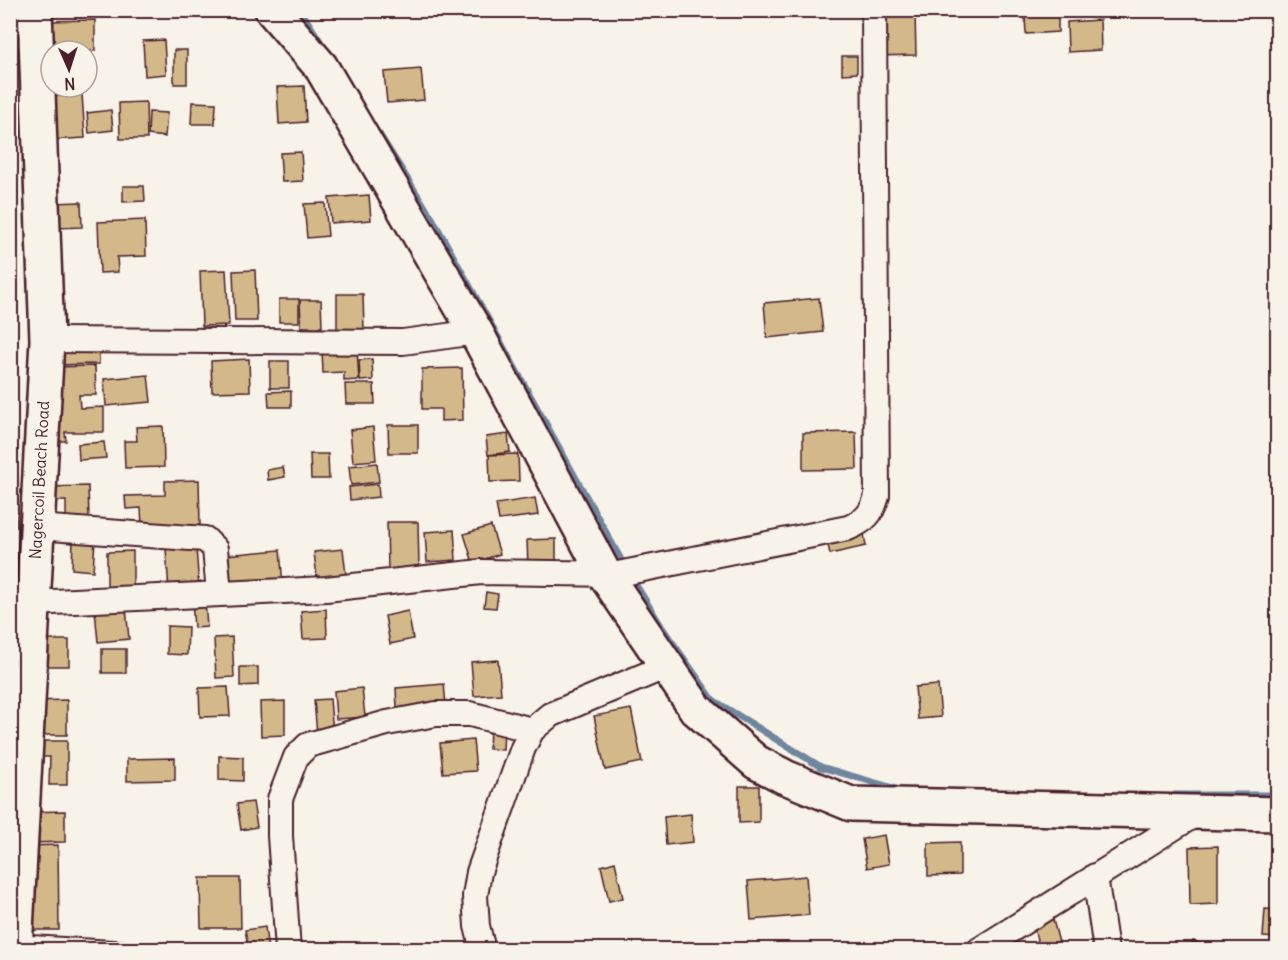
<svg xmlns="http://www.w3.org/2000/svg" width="1288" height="960" font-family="Delius,sans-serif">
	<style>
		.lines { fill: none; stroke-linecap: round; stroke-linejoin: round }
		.stream { stroke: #70869e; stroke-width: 7 }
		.building { fill: #d3b989; stroke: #4a1f2b; stroke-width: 1.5 }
		.lane-casing { stroke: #4a1f2b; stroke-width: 16 }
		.street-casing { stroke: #4a1f2b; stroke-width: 28 }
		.secondary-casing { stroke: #4a1f2b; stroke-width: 38 }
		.lane { stroke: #f7f3e8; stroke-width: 12 }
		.street { stroke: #f7f3e8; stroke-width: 24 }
		.secondary { stroke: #f7f3e8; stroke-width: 33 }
		.labels { text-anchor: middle; stroke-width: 6; stroke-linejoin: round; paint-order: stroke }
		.street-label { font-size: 16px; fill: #4a1f2b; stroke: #f7f3e8 }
	</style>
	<rect width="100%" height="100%" fill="#f7f3e8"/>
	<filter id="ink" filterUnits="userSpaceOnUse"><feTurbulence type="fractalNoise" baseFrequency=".0167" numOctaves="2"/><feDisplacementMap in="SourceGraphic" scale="12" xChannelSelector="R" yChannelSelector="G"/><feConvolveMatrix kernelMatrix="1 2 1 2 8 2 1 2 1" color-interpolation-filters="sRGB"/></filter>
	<g filter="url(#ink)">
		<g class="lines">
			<!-- stream -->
			<g class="stream">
				<polyline points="300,10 323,46"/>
				<polyline points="379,134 432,218 625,567"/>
				<polyline points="631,577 663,629 713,700 821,767 900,790"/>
				<polyline points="1175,795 1278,795"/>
			</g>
		</g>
		<!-- building -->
		<g class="building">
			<polygon points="915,14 916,55 877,56 876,15"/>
			<polygon points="1058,16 1058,32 1026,34 1025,17"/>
			<polygon points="95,20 95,51 51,51 48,21"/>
			<polygon points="1100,20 1101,50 1068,52 1067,22"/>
			<polygon points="164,40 166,74 145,76 143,41"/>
			<rect x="174" y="50" width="13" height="34"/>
			<polygon points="842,56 857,56 857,73 842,74"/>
			<polygon points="421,69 424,100 387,103 384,72"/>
			<polygon points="304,86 306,122 279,124 277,87"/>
			<polygon points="82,94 85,138 51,140 47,97"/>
			<polygon points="146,102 147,139 120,139 119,103"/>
			<polygon points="192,102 216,103 215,124 191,124"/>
			<polygon points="111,110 113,130 89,133 87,113"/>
			<polygon points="149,112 167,113 165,137 148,135"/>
			<polygon points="301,152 303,181 282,182 280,153"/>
			<polygon points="123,186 144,186 145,201 123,202"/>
			<polygon points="369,195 371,220 331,223 329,198"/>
			<polygon points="81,202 82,227 54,228 53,203"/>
			<polygon points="325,203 328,236 307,238 304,204"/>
			<polygon points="145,220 146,256 117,257 118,272 100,273 98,222"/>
			<polygon points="226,270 229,325 202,326 200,271"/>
			<polygon points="255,270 257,321 235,321 233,271"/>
			<polygon points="337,294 363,294 364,331 337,332"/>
			<polygon points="819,298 823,332 767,338 764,303"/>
			<rect x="279" y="299" width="20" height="23"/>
			<polygon points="300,300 321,300 322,327 301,327"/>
			<polygon points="53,343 99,343 99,364 53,365"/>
			<polygon points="357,349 359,380 344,381 344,372 323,373 322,350"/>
			<polygon points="249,359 250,391 212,392 211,361"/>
			<polygon points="372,359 373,380 360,381 359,360"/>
			<rect x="270" y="361" width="19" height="27"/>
			<polygon points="95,366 96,395 79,395 80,408 104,407 104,432 65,432 66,441 51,441 50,367"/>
			<polygon points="462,368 463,420 441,421 441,409 422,409 422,369"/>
			<polygon points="148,375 151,402 106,406 104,379"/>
			<polygon points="345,384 374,384 375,404 346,404"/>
			<polygon points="291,391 291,407 269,407 268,392"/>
			<rect x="10" y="408" width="2" height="34"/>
			<polygon points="388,425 418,425 418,453 389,453"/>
			<polygon points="163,426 164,467 125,468 124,441 137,441 136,427"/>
			<polygon points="373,427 376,460 353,462 350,430"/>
			<polygon points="856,432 857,469 803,470 803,433"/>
			<polygon points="508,434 510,452 488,455 486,437"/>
			<polygon points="104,442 106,458 79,460 78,444"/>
			<polygon points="10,454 13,478 10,478"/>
			<polygon points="310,454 328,454 329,479 311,479"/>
			<polygon points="518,454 519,481 490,482 489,455"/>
			<polygon points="377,463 379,482 351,485 349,466"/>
			<polygon points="283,467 285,477 268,480 267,470"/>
			<polygon points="199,480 200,525 142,526 141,508 126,509 125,496 165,495 165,481"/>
			<polygon points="378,484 379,497 350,500 349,487"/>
			<polygon points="88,486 89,518 66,519 66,501 48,501 48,487"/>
			<polygon points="535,498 538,515 499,520 496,504"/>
			<polygon points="15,507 17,527 10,527 10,508"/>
			<polygon points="387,522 418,522 419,568 388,569"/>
			<polygon points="491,526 500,554 473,563 464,534"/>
			<polygon points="863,528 866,546 830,554 826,536"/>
			<polygon points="454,530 456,560 427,562 425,532"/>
			<polygon points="73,539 95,540 93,571 72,569"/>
			<polygon points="556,539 556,566 528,567 527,540"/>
			<polygon points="196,547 199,588 169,590 166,549"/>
			<polygon points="343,549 346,575 317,578 314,552"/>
			<polygon points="280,550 283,586 228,590 226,555"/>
			<polygon points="133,551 133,587 107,588 107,552"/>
			<polygon points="486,592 498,594 496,608 484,607"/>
			<polygon points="205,600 207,627 194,628 192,601"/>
			<polygon points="126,608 129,639 98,642 95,611"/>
			<polygon points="326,609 327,638 303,639 301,611"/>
			<polygon points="408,611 413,639 390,644 385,616"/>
			<polygon points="167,626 188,627 187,655 167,654"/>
			<polygon points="232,637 234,677 216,678 214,638"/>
			<rect x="48" y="640" width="21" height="26"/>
			<rect x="102" y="649" width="24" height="24"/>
			<polygon points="498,660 501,694 474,696 471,662"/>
			<polygon points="240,667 258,667 258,685 240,686"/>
			<polygon points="444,684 446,705 397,708 396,688"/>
			<polygon points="938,685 941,717 918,719 915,687"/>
			<polygon points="228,687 230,716 200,717 199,688"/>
			<polygon points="362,688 365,717 336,719 334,691"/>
			<polygon points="330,699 333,733 317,734 314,700"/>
			<polygon points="67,700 67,735 33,735 33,701"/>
			<polygon points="285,701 285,735 261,736 260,702"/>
			<polygon points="631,709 642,762 605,770 594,716"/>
			<polygon points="490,728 504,729 503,750 489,749"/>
			<polygon points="473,740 476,771 443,773 440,743"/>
			<polygon points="32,741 67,741 67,785 49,785 50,757 32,757"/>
			<polygon points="219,756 243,757 243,781 219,780"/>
			<polygon points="175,758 175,780 127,781 127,759"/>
			<polygon points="739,786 759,786 759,822 739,823"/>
			<polygon points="253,802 257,827 241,830 237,804"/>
			<polygon points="65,811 65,842 27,843 26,812"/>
			<polygon points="691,814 693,842 666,845 664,817"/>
			<polygon points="884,835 889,864 867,868 862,839"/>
			<polygon points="960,842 960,875 928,876 928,843"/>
			<polygon points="58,845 59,930 27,930 26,846"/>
			<polygon points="1218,846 1218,904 1190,905 1189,847"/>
			<polygon points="615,862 623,898 609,901 601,866"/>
			<polygon points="806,876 809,915 751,920 748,881"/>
			<polygon points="200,878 240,878 241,928 201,928"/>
			<polygon points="1265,909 1278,910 1278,938 1263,937"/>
			<polygon points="1052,916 1061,950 1017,950 1038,943 1032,922"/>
			<polygon points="265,927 268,950 249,950 245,930"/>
			<polygon points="1193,941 1220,950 1190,950"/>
		</g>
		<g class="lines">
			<defs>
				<polyline id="lane" points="16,941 144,949"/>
				<g id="street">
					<polyline points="47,340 403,342 476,332"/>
					<polyline points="36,527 205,539 215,549 219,593"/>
					<path d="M32 603 326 589 481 572 618 574 848 528C865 521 872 514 877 496L874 10"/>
					<polyline points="1095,876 1106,950"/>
					<polyline points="288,950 280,836 280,799 296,757 308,745 387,723 436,714 470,714 532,730"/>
					<polyline points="483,950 477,926 475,896 479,872 523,748 532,730 550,715 667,666"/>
					<polyline points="979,950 1197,813"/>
				</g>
				<g id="secondary">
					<polyline points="272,10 321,67 476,332 605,575 696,709 756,762 785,777 851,804 1278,814"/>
					<polyline points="15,950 47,340 35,10"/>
				</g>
			</defs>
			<!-- lane casing -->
			<use href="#lane" class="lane-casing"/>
			<!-- street casing -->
			<use href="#street" class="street-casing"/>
			<!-- secondary casing -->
			<use href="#secondary" class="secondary-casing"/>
			<!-- lane -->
			<use href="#lane" class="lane"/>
			<!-- street -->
			<use href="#street" class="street"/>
			<!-- secondary -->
			<use href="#secondary" class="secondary"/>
		</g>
	</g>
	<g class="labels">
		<!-- street labels -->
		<g class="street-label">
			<text transform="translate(39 480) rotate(-87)" y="6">Nagercoil Beach Road</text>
		</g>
	</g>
	<!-- margin -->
	<rect width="1288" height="960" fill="none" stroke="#f7f3e8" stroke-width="36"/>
	<rect x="18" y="18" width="1252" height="924" fill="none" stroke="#4a1f2b" stroke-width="2" filter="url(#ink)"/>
	<!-- north arrow -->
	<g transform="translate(69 69) rotate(177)"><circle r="28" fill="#f7f3e8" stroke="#b29e9c" stroke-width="1.5"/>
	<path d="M0-4.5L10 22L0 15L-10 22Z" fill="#4a1f2b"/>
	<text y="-9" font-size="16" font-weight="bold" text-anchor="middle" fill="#4a1f2b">N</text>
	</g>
</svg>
